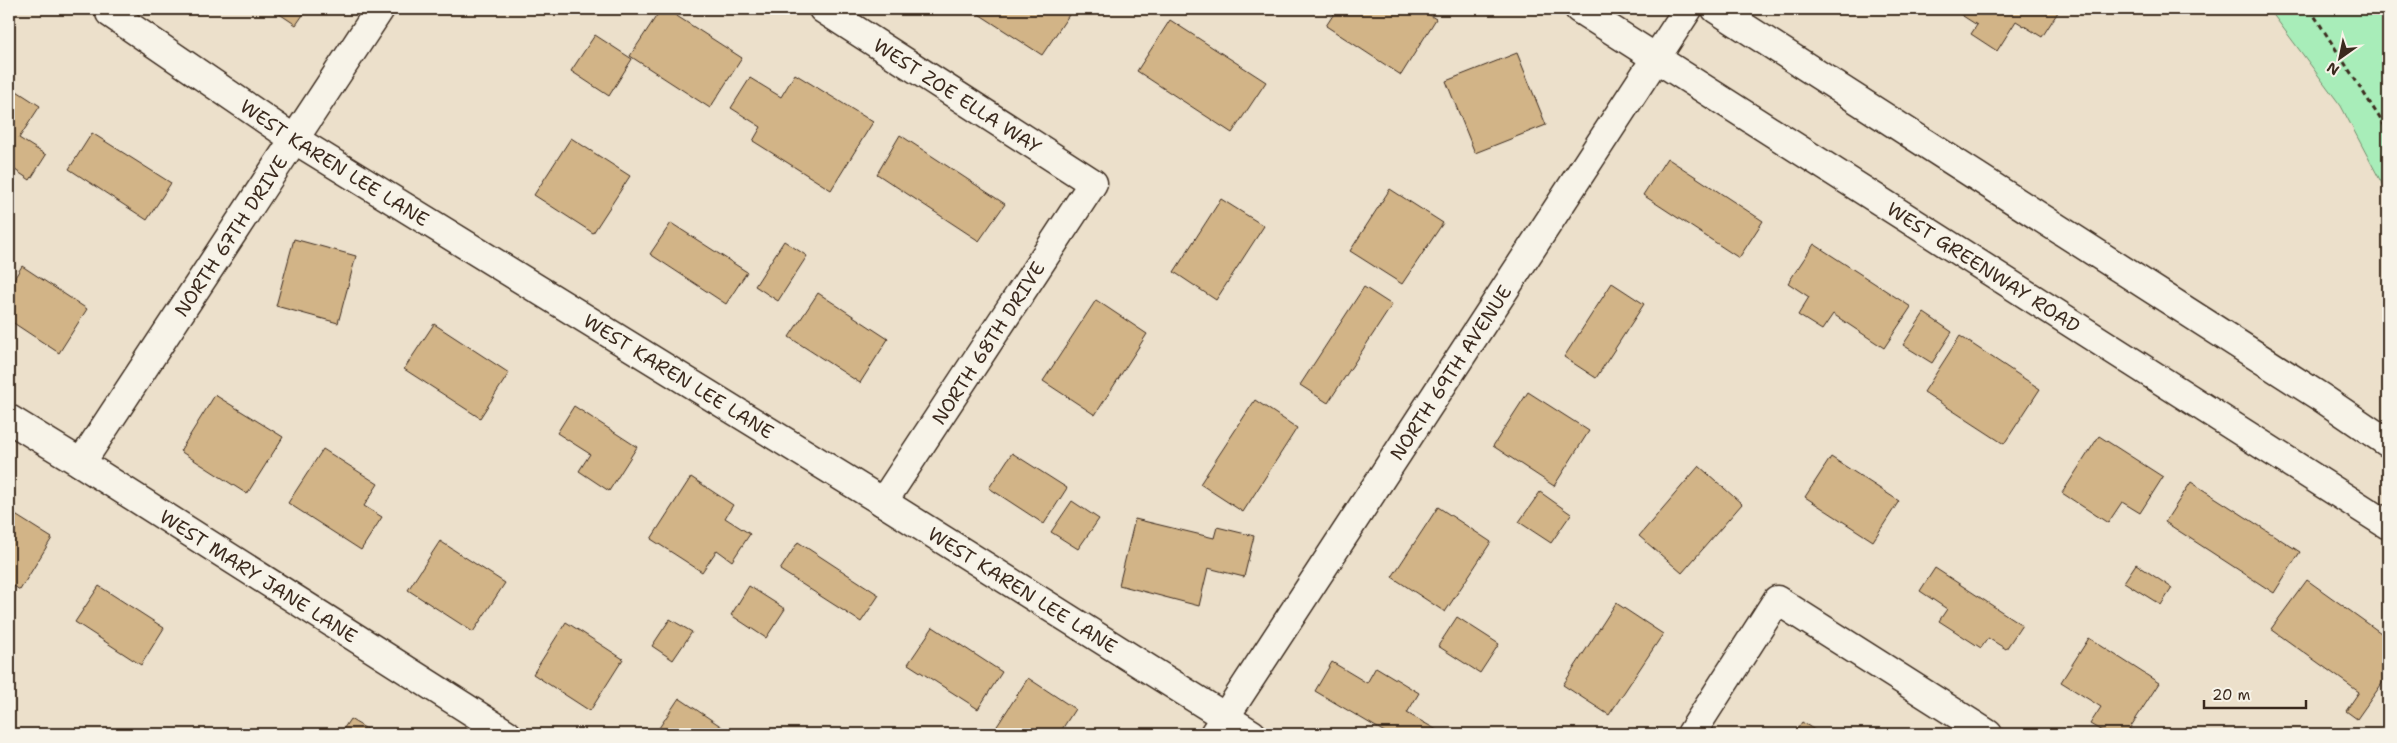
<svg xmlns="http://www.w3.org/2000/svg" width="2397" height="743" font-family="'Shantell Sans',sans-serif">
	<style>
		.green { fill: #a8edb9; stroke: #728c6c }
		.building { fill: #d2b487; stroke: #3b2a1e }
		.lines { fill: none; stroke-linecap: round; stroke-linejoin: round }
		.minor-casing { stroke: #3b2a1e; stroke-width: 31 }
		.tertiary-casing { stroke: #3b2a1e; stroke-width: 31 }
		.path { stroke: #3b2a1e; stroke-width: 3; stroke-dasharray: 5 4; stroke-linecap: butt }
		.minor { stroke: #f7f3e8; stroke-width: 28 }
		.tertiary { stroke: #f7f3e8; stroke-width: 28 }
		.labels { text-anchor: middle; stroke-width: 4; stroke-linejoin: round; paint-order: stroke }
		.street-label { font-size: 19px; fill: #3b2a1e; stroke: #f7f3e8 }
	</style>
	<rect width="100%" height="100%" fill="#ece0cb"/>
	<filter id="ink" filterUnits="userSpaceOnUse"><feTurbulence type="fractalNoise" baseFrequency=".02" numOctaves="2"/><feDisplacementMap in="SourceGraphic" scale="10" xChannelSelector="R" yChannelSelector="G"/><feConvolveMatrix kernelMatrix="1 2 1 2 8 2 1 2 1" color-interpolation-filters="sRGB"/></filter>
	<g filter="url(#ink)">
		<!-- green -->
		<polygon class="green" points="2269,9 2388,9 2388,195 2341,106"/>
		<!-- building -->
		<g class="building">
			<polygon points="272,9 307,9 296,25"/>
			<polygon points="661,9 666,9 742,58 710,108 630,56"/>
			<polygon points="971,9 1073,9 1042,55"/>
			<polygon points="1337,9 1420,9 1436,19 1401,75 1326,26"/>
			<polygon points="1952,9 2060,9 2042,37 2016,21 1997,51 1971,34 1977,25"/>
			<polygon points="1170,20 1266,82 1232,133 1137,71"/>
			<polygon points="595,35 632,59 609,96 571,71"/>
			<polygon points="1517,53 1546,125 1475,153 1446,81"/>
			<polygon points="795,74 873,122 831,190 753,141 761,127 731,108 750,78 781,97"/>
			<polygon points="9,86 40,106 19,138 46,155 30,180 9,166"/>
			<polygon points="92,133 171,183 147,220 69,169"/>
			<polygon points="900,135 1005,204 979,241 877,174"/>
			<polygon points="571,138 630,176 593,233 534,195"/>
			<polygon points="1667,158 1763,221 1739,258 1643,195"/>
			<polygon points="1390,189 1443,223 1402,284 1350,251"/>
			<polygon points="1221,199 1264,226 1216,300 1174,272"/>
			<polygon points="671,223 747,272 726,304 650,254"/>
			<polygon points="294,239 356,256 338,323 276,306"/>
			<polygon points="784,241 807,256 778,301 755,286"/>
			<polygon points="1814,244 1911,307 1884,348 1833,314 1822,330 1798,315 1809,297 1788,283"/>
			<polygon points="22,266 87,309 59,353 9,320 9,287"/>
			<polygon points="1612,283 1644,304 1596,378 1564,357"/>
			<polygon points="1364,287 1392,305 1328,403 1300,385"/>
			<polygon points="818,293 888,339 860,383 789,337"/>
			<polygon points="1096,300 1147,334 1095,415 1043,381"/>
			<polygon points="1924,313 1952,332 1932,363 1903,345"/>
			<polygon points="434,324 509,373 480,418 404,369"/>
			<polygon points="1960,336 2040,389 2004,444 1924,392"/>
			<polygon points="1528,392 1589,431 1554,486 1493,446"/>
			<polygon points="215,395 283,437 247,494 180,451"/>
			<polygon points="1255,400 1297,428 1243,512 1200,484"/>
			<polygon points="574,406 637,447 609,491 579,471 590,454 557,433"/>
			<polygon points="2099,436 2163,477 2140,513 2122,502 2108,523 2062,493"/>
			<polygon points="323,449 378,484 364,506 382,517 361,550 288,503"/>
			<polygon points="1012,453 1067,488 1044,524 989,488"/>
			<polygon points="1831,457 1899,501 1873,541 1805,497"/>
			<polygon points="1699,466 1742,504 1682,573 1639,536"/>
			<polygon points="691,477 733,505 725,518 750,534 732,561 717,550 702,572 651,539"/>
			<polygon points="2191,482 2300,552 2274,593 2165,522"/>
			<polygon points="1540,492 1571,514 1551,543 1519,522"/>
			<polygon points="1072,501 1099,519 1078,549 1051,532"/>
			<polygon points="1438,507 1491,542 1445,612 1392,577"/>
			<polygon points="9,511 52,538 20,590 9,583"/>
			<polygon points="1135,519 1214,538 1217,527 1254,536 1244,577 1208,568 1199,606 1119,585"/>
			<polygon points="440,541 505,583 473,632 408,590"/>
			<polygon points="798,542 879,595 861,622 780,570"/>
			<polygon points="2136,564 2172,588 2161,605 2124,582"/>
			<polygon points="1935,568 2022,625 2006,649 1988,638 1981,648 1939,621 1947,609 1920,591"/>
			<polygon points="2307,580 2388,638 2388,675 2357,719 2346,711 2359,692 2271,629"/>
			<polygon points="99,586 164,628 141,665 75,622"/>
			<polygon points="749,586 785,609 766,638 731,615"/>
			<polygon points="1616,603 1663,634 1609,715 1563,685"/>
			<polygon points="1457,617 1499,644 1480,673 1438,646"/>
			<polygon points="670,619 692,632 673,660 652,646"/>
			<polygon points="566,622 623,659 590,711 533,674"/>
			<polygon points="933,627 1002,672 978,709 908,664"/>
			<polygon points="2089,638 2159,683 2126,734 2107,734 2090,724 2101,707 2061,682"/>
			<polygon points="1332,662 1367,683 1376,667 1419,693 1407,713 1444,734 1388,734 1315,691"/>
			<polygon points="1028,678 1075,709 1059,734 992,734"/>
			<polygon points="679,698 722,727 717,734 655,734"/>
			<polygon points="350,719 375,734 340,734"/>
			<polygon points="1802,722 1821,734 1794,734"/>
		</g>
		<g class="lines">
			<defs>
				<g id="minor">
					<path id="s1" d="M823 9 1093 183 883 502"/>
					<path id="s2" d="M1579 9 2388 525"/>
					<path id="s3" d="M110 13 294 139 883 502 1252 734"/>
					<path id="s4" d="M9 419 81 463 507 734"/>
					<path id="s5" d="M81 463 380 9"/>
					<path id="s6" d="M1214 734 1688 9"/>
					<polyline points="1691,734 1777,600 1988,734"/>
				</g>
				<polyline id="tertiary" points="1716,9 2322,398 2388,443"/>
			</defs>
			<!-- minor casing -->
			<use href="#minor" class="minor-casing"/>
			<!-- tertiary casing -->
			<use href="#tertiary" class="tertiary-casing"/>
			<!-- path -->
			<polyline class="path" points="2310,9 2388,131"/>
			<!-- minor -->
			<use href="#minor" class="minor"/>
			<!-- tertiary -->
			<use href="#tertiary" class="tertiary"/>
		</g>
	</g>
	<g class="labels">
		<!-- street labels -->
		<g class="street-label">
			<text dy="7" stroke="none"><textPath href="#s1" startOffset="160">WEST ZOE ELLA WAY</textPath></text>
			<text dy="7" stroke="none"><textPath href="#s3" startOffset="270">WEST KAREN LEE LANE</textPath></text>
			<text dy="7" stroke="none"><textPath href="#s5" startOffset="272">NORTH 67TH DRIVE</textPath></text>
			<text dy="7" stroke="none"><textPath href="#s2" startOffset="480">WEST GREENWAY ROAD</textPath></text>
			<text transform="translate(988 343) rotate(-57)" y="7">NORTH 68TH DRIVE</text>
			<text dy="7" stroke="none"><textPath href="#s6" startOffset="432">NORTH 69TH AVENUE</textPath></text>
			<text dy="7" stroke="none"><textPath href="#s3" startOffset="675">WEST KAREN LEE LANE</textPath></text>
			<text dy="7" stroke="none"><textPath href="#s4" startOffset="295">WEST MARY JANE LANE</textPath></text>
			<text dy="7" stroke="none"><textPath href="#s3" startOffset="1080">WEST KAREN LEE LANE</textPath></text>
		</g>
	</g>
	<!-- margin -->
	<rect width="2397" height="743" fill="none" stroke="#f7f3e8" stroke-width="30"/>
	<rect x="15" y="15" width="2367" height="713" fill="none" stroke="#3b2a1e" stroke-width="2" filter="url(#ink)"/>
	<!-- north arrow -->
	<g transform="translate(2340 58) rotate(213)" stroke="#f7f3e8" stroke-width="4" paint-order="stroke">
	<path d="M0-4L9 19L0 12L-9 19Z" fill="#3b2a1e"/>
	<text y="-8" font-size="14" font-weight="bold" text-anchor="middle" fill="#3b2a1e">N</text>
	</g>
	<!-- scale -->
	<path d="M2204 700v8h102v-8" fill="none" stroke="#3b2a1e" stroke-width="2.5"/>
	<text x="2212" y="700" font-size="15" fill="#3b2a1e" stroke="#f7f3e8" stroke-width="4" paint-order="stroke">20 m</text>
</svg>
